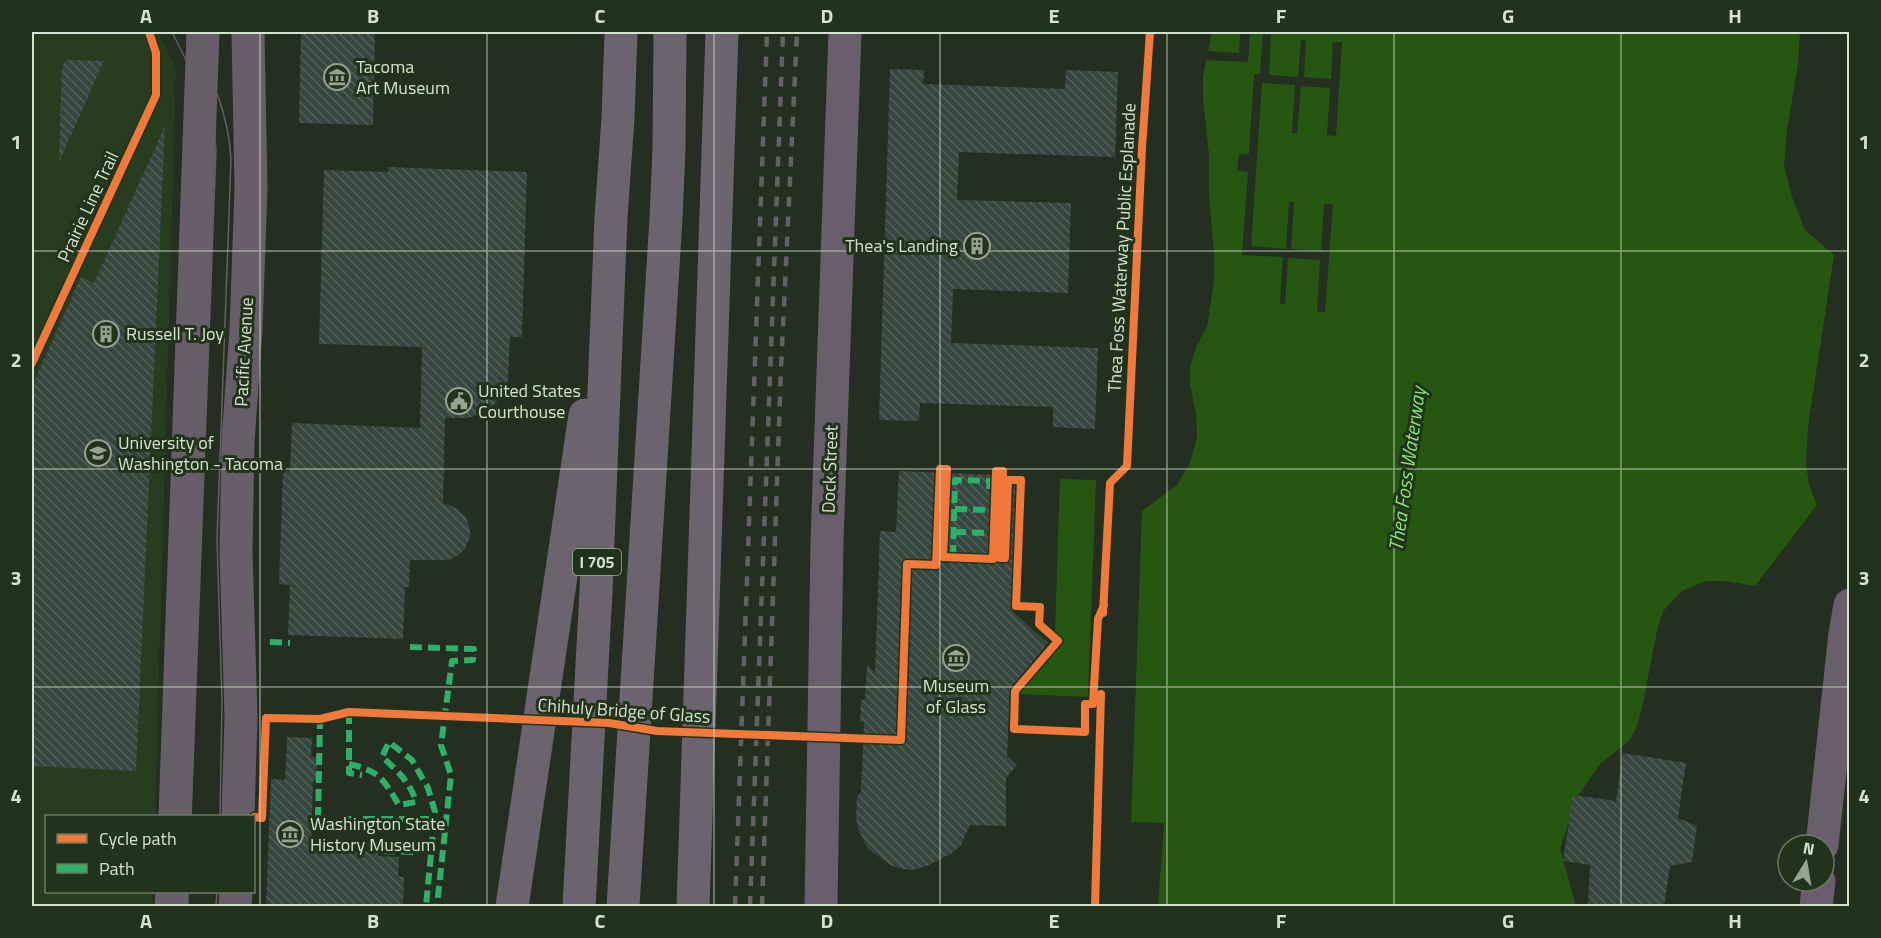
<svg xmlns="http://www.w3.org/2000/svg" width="1881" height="938" font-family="'Titillium Web',sans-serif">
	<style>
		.built { fill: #273d20 }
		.water { fill: #265710 }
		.pier { fill: #242e21 }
		.building { fill: url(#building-back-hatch) }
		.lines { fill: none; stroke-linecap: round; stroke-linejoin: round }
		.tertiary { stroke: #695e6c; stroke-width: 33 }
		.primary { stroke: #675e69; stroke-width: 33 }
		.motorway { stroke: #6b646f; stroke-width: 33 }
		.tram { stroke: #636163; stroke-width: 1.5 }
		.rail { stroke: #636163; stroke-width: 4.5; stroke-dasharray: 10 10; stroke-linecap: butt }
		.quiet { stroke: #2db169; stroke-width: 6; stroke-dasharray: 12 6; stroke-linecap: butt }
		.cycleway-casing { stroke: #21341b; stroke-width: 11 }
		.cycleway { stroke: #f17a3a; stroke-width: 8 }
		.grid { fill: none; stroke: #d5e1d1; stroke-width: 1.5; stroke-opacity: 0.55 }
		.labels { text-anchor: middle; stroke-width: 6; stroke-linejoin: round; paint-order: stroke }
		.shield { fill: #21341b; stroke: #9fad9a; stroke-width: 1.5 }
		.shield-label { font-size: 16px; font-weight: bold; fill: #d5e1d1 }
		.poi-label { font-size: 18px; fill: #d5e1d1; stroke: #21341b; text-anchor: start }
		.street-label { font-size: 18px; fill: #d5e1d1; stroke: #21341b }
		.water-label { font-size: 20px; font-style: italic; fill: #8ce66d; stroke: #21341b }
		.neatline { fill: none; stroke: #d5e1d1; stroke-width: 2 }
		.grid-label { font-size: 20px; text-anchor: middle; font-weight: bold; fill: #d5e1d1 }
	</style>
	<defs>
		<pattern id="building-back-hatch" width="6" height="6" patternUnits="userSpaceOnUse" patternTransform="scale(1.5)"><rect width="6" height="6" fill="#36463f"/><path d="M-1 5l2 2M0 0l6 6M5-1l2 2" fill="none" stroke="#52605a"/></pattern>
	</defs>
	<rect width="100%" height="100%" fill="#242e21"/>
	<!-- built -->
	<polygon class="built" points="32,32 158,32 176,69 155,816 46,816 46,892 152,892 152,906 32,906"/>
	<!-- water -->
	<g class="water">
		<polygon points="1212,32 1800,32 1798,63 1787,131 1784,166 1791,194 1805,230 1834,255 1808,426 1806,462 1809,486 1817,505 1755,586 1725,581 1706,581 1682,591 1664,610 1658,626 1642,708 1636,728 1629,741 1600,764 1576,799 1560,849 1576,906 1158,906 1164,823 1131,822 1142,511 1177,485 1190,463 1197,437 1196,413 1190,384 1190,367 1196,347 1207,327 1214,280 1214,254 1209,196 1209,154 1203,101 1203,77"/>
		<polygon points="1060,479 1096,480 1088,697 1017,694 1064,640 1055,631"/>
	</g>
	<!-- pier -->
	<g class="pier">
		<polygon points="1240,32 1250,32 1248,62 1204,60 1206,51 1239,53"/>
		<polygon points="1263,32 1271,32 1269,75 1298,77 1301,40 1306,40 1304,77 1331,79 1333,42 1342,42 1336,136 1327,135 1330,88 1301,86 1297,133 1292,133 1295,85 1262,83 1251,246 1286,249 1289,202 1294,202 1291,249 1321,251 1324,204 1333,204 1325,312 1317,312 1320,260 1288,258 1285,304 1280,304 1283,257 1242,255 1248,172 1237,171 1239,154 1249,154 1254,74 1260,74"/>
	</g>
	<!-- building -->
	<g class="building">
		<polygon points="301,32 375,32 373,125 299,123"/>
		<polygon points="68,60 104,61 59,162 62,65"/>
		<polygon points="890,69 924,70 923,84 1065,89 1066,70 1118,72 1115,157 959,152 957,200 1071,203 1068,293 953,289 951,343 1098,348 1095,429 1053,427 1053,407 920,403 919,421 879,420"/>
		<polygon points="165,126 136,771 32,766 32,386 81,277 94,283"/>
		<polygon points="388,167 527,172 522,337 510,337 508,380 500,397 494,405 477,415 468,418 445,418 443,503 456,508 466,517 470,529 470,538 464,550 457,556 449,560 410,560 409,587 405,587 403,639 288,635 290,585 279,584 283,471 290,471 292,423 420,428 422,347 319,344 324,170 388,172"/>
		<polygon points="899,471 1019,476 1013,612 1048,643 1010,689 1007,756 1017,765 1006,778 1006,826 970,825 961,845 952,853 927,866 912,870 903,869 892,866 868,849 858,829 856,817 857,797 861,792 864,722 860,722 861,700 865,700 867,664 875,673 880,531 896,532"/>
		<polygon points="287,737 312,738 311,757 317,757 316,780 313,781 311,849 378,852 378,856 399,857 398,876 404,877 403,906 266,906 271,779 285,780"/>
		<polygon points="1623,753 1686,763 1678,818 1697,826 1692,862 1670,866 1664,906 1601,906 1588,905 1590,865 1563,861 1573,795 1616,801"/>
	</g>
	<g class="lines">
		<!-- tertiary -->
		<g class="tertiary">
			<polyline points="1822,845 1845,634 1850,605"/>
			<polyline points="821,906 827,542 845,32"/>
			<polyline points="1816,906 1819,881"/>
		</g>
		<!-- primary -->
		<g class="primary">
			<polyline points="175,816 203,32"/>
			<polyline points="238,816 241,717 236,551 238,441 246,330 251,189 248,32"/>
			<polyline points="171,906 172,892"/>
			<polyline points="235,906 236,892"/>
		</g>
		<!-- motorway -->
		<g class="motorway">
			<polyline points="512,906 585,415"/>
			<polyline points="579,906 596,591 611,217 618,118 621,32"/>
			<polyline points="623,906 666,218 669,150 670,32"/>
			<polyline points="693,906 722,32"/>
		</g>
		<!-- tram -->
		<g class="tram">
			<polyline points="172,32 200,88 213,127 216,149 191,816"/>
			<path d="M189 32C210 73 229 113 231 160L217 539 222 701 220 816"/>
			<polyline points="188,906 188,892"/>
			<polyline points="216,906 217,892"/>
		</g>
		<!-- rail -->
		<g class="rail">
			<polyline points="735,906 767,32"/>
			<polyline points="750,906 783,32"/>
			<polyline points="762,906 781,369 797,32"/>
		</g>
		<!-- quiet -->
		<g class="quiet">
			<polyline points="955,509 989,510"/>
			<polyline points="954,532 988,533"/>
			<polyline points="953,557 955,480 990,481 989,492"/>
			<polyline points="270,642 290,643"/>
			<polyline points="410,647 474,649 473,660 452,661 441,745 451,775 437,906"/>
			<polyline points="349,712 349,773 362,775"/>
			<path d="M349 764C380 771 383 779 399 805L416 802C410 782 397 770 382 757L389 742 412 760 428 788 435 812 426 906"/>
			<polyline points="318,819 320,719"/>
			<polyline points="345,819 434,819"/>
			<polyline points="383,851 413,852"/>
		</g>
		<defs>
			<g id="cycleway">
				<polyline points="32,363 156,95 156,53 149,32"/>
				<polyline points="1103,613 1110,483 1127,466 1142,148 1150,32"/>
				<polyline points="254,817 262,818 266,718 320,719 349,712 609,723 657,731 901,740 907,564 936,565 940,469 947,469 943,557 993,559 996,471 1003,471 1000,558 1005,558 1008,480 1021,480 1016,606 1040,607 1039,624 1058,641 1015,691 1014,729 1085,732 1085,704 1093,704 1098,619 1104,605"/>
				<polyline points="1095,906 1101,694"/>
			</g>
		</defs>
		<!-- cycleway casing -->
		<use href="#cycleway" class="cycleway-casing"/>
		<!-- cycleway -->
		<use href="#cycleway" class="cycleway"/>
	</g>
	<!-- grid -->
	<path class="grid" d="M260 32V906M487 32V906M714 32V906M940 32V906M1167 32V906M1394 32V906M1621 32V906M32 251H1850M32 469H1850M32 687H1850"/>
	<!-- icons -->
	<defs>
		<symbol id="museum-ring" viewBox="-11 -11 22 22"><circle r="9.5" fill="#21341b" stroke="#97a293" stroke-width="1.5"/><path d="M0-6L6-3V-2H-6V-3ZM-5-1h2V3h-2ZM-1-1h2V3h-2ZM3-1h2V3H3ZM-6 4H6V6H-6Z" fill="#97a293"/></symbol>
		<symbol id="building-ring" viewBox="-11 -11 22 22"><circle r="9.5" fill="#21341b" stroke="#97a293" stroke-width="1.5"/><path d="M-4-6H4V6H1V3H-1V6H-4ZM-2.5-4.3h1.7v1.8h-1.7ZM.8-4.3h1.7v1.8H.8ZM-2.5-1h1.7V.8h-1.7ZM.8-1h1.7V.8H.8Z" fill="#97a293"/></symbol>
		<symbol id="civic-ring" viewBox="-11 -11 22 22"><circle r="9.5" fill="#21341b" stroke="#97a293" stroke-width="1.5"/><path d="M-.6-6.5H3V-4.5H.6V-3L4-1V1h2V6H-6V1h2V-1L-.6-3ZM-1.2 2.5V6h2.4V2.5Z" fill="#97a293"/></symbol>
		<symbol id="university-ring" viewBox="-11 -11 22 22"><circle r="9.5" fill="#21341b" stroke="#97a293" stroke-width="1.5"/><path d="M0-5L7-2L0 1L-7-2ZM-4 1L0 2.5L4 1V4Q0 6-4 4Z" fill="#97a293"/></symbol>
	</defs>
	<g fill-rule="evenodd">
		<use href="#museum-ring" x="322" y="62" width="30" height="30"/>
		<use href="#building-ring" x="962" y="231" width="30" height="30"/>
		<use href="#building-ring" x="91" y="319" width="30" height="30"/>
		<use href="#civic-ring" x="444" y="386" width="30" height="30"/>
		<use href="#university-ring" x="83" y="438" width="30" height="30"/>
		<use href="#museum-ring" x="941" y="643" width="30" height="30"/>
		<use href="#museum-ring" x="275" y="819" width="30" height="30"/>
	</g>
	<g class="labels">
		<!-- shield labels -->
		<rect class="shield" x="573" y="549" width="48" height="26" rx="4.5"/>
		<g class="shield-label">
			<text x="597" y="568">I 705</text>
		</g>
		<!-- poi labels -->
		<g class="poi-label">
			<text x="356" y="73">Tacoma<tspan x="356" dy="21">Art Museum</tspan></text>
			<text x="958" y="252" text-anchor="end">Thea's Landing</text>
			<text x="126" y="340">Russell T. Joy</text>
			<text x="478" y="397">United States<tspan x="478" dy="21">Courthouse</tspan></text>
			<text x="118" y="449">University of<tspan x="118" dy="21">Washington - Tacoma</tspan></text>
			<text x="956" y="692" text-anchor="middle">Museum<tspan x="956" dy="21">of Glass</tspan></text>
			<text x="310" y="830">Washington State<tspan x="310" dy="21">History Museum</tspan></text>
		</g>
		<!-- street labels -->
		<g class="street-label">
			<text transform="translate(88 207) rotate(-65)" y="6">Prairie Line Trail</text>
			<text transform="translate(1122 248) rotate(-87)" y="6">Thea Foss Waterway Public Esplanade</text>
			<text transform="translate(244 352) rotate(-87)" y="6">Pacific Avenue</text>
			<text transform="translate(830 469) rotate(-88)" y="6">Dock Street</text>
			<text transform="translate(624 711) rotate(4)" y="6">Chihuly Bridge of Glass</text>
		</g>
		<!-- water labels -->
		<g class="water-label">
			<text transform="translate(1407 469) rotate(-82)" y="7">Thea Foss Waterway</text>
		</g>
	</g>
	<!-- border -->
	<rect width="1881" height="938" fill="none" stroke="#21341b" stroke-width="66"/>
	<!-- legend -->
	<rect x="45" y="815" width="210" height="78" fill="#21341b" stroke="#697964" stroke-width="1.5"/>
	<rect x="57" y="834" width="30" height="9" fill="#f17a3a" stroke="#697964" stroke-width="1.5"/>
	<text x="99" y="845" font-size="18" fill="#d5e1d1">Cycle path</text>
	<rect x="57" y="864" width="30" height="9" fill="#2db169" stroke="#697964" stroke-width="1.5"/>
	<text x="99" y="875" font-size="18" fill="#d5e1d1">Path</text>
	<!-- north arrow -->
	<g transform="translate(1806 863) rotate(11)"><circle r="28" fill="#21341b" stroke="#697964" stroke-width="1.5"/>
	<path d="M0-4.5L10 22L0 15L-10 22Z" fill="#97a293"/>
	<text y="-9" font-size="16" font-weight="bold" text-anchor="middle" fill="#d5e1d1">N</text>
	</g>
	<rect x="33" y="33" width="1815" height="872" class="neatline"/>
	<g class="grid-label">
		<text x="146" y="23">A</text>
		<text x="373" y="23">B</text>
		<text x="600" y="23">C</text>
		<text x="827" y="23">D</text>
		<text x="1054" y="23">E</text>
		<text x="1281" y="23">F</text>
		<text x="1508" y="23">G</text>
		<text x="1735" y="23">H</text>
		<text x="16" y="149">1</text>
		<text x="1864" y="149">1</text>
		<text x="16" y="367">2</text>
		<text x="1864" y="367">2</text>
		<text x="16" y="585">3</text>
		<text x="1864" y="585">3</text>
		<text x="16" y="803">4</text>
		<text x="1864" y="803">4</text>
		<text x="146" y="928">A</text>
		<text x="373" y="928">B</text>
		<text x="600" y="928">C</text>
		<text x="827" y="928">D</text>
		<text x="1054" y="928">E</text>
		<text x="1281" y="928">F</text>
		<text x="1508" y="928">G</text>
		<text x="1735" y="928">H</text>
	</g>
</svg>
